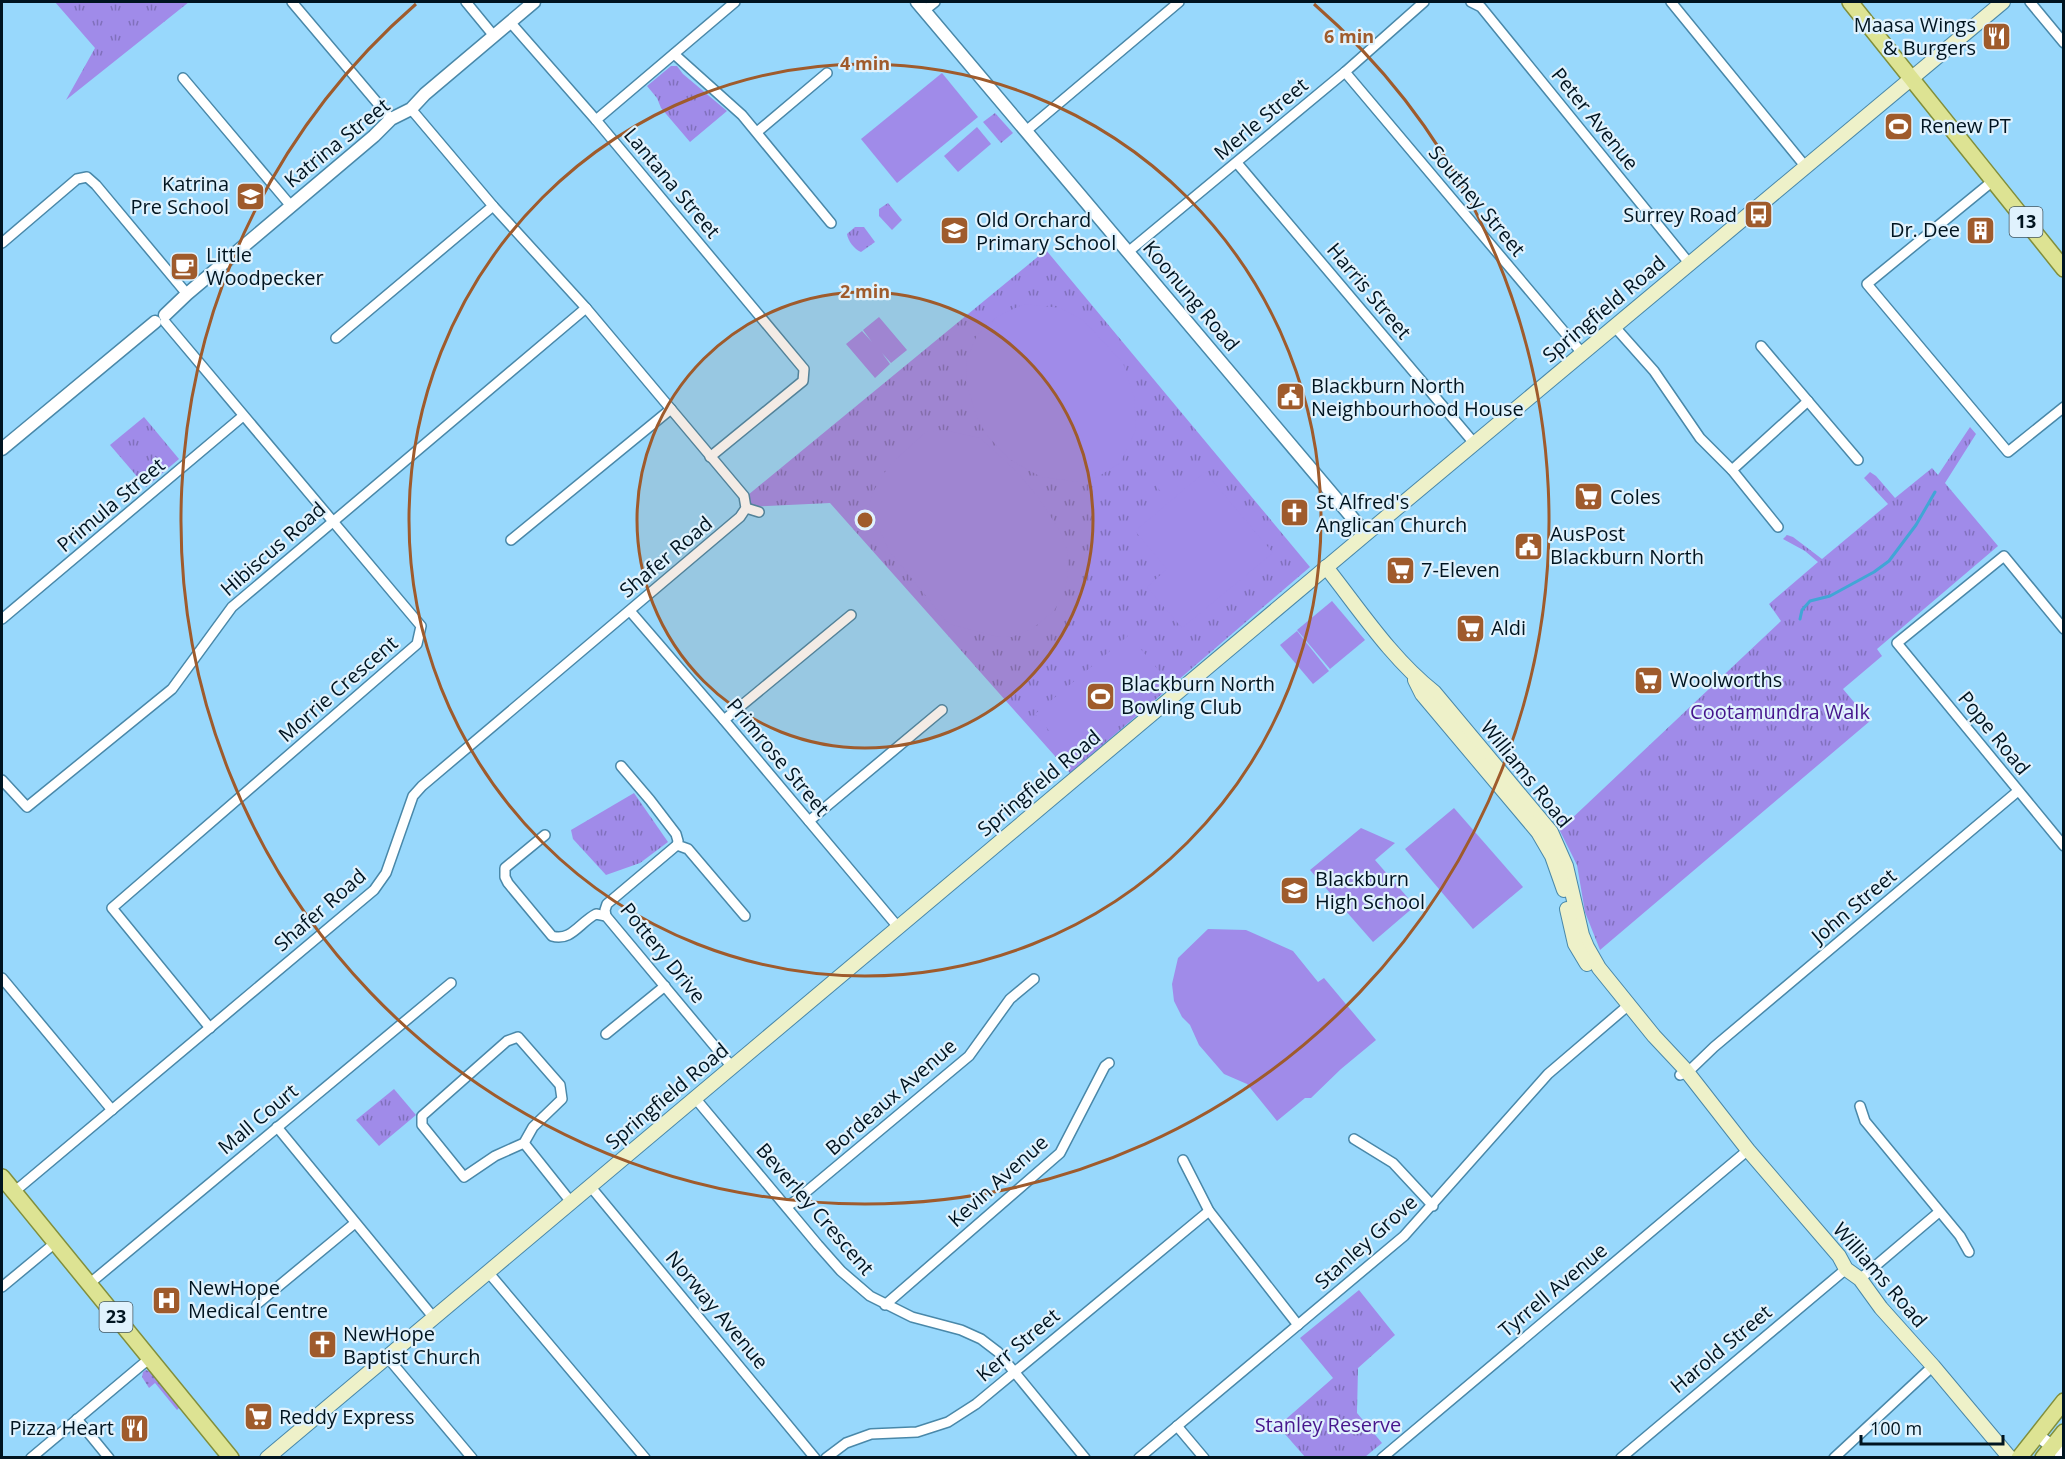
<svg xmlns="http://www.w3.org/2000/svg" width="2065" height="1459" font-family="'Open Sans',sans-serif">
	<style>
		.grass { fill: url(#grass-dots) }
		.park { fill: url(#park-tufts) }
		.pitch { fill: #a08be9 }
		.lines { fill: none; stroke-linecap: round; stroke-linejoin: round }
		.stream { stroke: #41a6d6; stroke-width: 3 }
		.minor-casing { stroke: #4988a9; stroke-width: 12 }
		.tertiary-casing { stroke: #4988a9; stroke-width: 15 }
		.secondary-casing { stroke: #4988a9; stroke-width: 16 }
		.primary-casing { stroke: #818f3c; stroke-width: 18 }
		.minor { stroke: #fff; stroke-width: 9 }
		.tertiary { stroke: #fff; stroke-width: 12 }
		.secondary { stroke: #eef1c9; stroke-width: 14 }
		.primary { stroke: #dde393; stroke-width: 15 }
		.ring { fill: none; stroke: #9f5b2c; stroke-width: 3 }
		.labels { text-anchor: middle; stroke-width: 4.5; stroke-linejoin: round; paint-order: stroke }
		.shield { fill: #e0f2fd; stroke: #435762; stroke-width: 1.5 }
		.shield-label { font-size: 18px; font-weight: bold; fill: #001420 }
		.poi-label { font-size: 20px; fill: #001420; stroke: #e0f2fd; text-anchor: start }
		.street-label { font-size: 20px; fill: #001420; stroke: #e0f2fd }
		.park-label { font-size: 20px; fill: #46168d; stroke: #e0f2fd }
		.centre { fill: #9f5b2c; stroke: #e0f2fd; stroke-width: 3 }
		.ring-label { font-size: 18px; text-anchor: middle; font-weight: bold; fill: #9f5b2c; stroke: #e0f2fd; stroke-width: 4.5; stroke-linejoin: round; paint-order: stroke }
	</style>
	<defs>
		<pattern id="grass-dots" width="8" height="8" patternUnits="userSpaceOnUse" patternTransform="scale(1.5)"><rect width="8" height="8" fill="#a08be9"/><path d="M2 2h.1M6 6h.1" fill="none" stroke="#8070bc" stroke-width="1.8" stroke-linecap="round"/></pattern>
		<pattern id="park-tufts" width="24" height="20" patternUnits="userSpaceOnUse" patternTransform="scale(1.5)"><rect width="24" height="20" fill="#a08be9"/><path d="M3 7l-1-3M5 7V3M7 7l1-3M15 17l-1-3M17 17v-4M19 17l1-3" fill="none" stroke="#8070bc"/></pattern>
	</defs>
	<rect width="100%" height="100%" fill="#98d8fc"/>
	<!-- grass -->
	<polygon class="grass" points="146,1370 153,1373 180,1407 177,1410 155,1383 149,1388 142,1377 143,1372"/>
	<!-- park -->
	<g class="park">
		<polygon points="55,2 189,2 66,100 95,48"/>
		<polygon points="671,66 677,66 683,74 727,111 690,142 661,108 657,98 647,86"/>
		<polygon points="995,113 1013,133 1001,143 983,122"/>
		<polygon points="888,203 902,220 892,230 879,216 879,209"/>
		<path d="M855 227H864L875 242 861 252C854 249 848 241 847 234Z"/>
		<polygon points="1046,250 1310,567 1070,773 830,503 749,507 748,495"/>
		<polygon points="144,417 179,459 146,487 110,445"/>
		<polygon points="1970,427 1976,434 1945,483 1998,546 1877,649 1882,656 1843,689 1870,721 1600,950 1585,912 1577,865 1559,829 1559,820 1563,817 1568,822 1781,621 1769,604 1818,562 1805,551 1783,539 1787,535 1793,537 1822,559 1888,504 1864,478 1870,472 1876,476 1895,498 1932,468 1938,475"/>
		<polygon points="634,793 668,842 640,863 606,875 573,839 571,830"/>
		<polygon points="394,1089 416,1115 379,1146 356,1120"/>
		<polygon points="1359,1290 1395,1335 1358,1368 1357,1413 1382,1443 1365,1457 1305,1457 1278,1426 1333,1378 1300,1338"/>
	</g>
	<!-- pitch -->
	<g class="pitch">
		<polygon points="942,73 978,117 897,183 861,139"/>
		<polygon points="977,127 991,144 958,172 944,156"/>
		<polygon points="1024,304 1061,308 1084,321 1123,363 1134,396 1136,430 1120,463 1099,476 1080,482 1041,477 1009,459 986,434 976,415 966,381 967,359 977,335 998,316"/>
		<polygon points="879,317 907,350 891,363 882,353 890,364 875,378 846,344 862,331 872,342 863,330"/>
		<polygon points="944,430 980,438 1017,472 1038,497 1060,531 1067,550 1068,573 1064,593 1054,611 1032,629 1012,637 995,636 949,624 890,552 869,508 873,492 885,472 895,460 926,432"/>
		<polygon points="1152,455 1181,491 1168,501 1140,465"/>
		<polygon points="1205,472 1273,553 1182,628 1147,587 1167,569 1135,531"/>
		<polygon points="1332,601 1365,640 1330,669 1297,630"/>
		<polygon points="1297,631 1329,671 1313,684 1280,645"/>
		<polygon points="1129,635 1165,678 1071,757 1035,714"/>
		<polygon points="1454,808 1523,887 1473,929 1405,849"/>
		<polygon points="1361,828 1395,843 1375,860 1415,906 1373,942 1310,870"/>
		<polygon points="1208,929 1246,930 1293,951 1318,982 1324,978 1376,1040 1341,1069 1311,1098 1305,1098 1277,1121 1247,1084 1224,1074 1199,1045 1190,1025 1182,1017 1174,1001 1172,984 1178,958"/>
	</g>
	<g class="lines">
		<!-- stream -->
		<polyline class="stream" points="1800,619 1802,610 1810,601 1830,596 1874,572 1889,561 1916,525 1935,492"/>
		<defs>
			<g id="minor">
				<polyline points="292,2 391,119"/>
				<polyline points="466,2 494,36"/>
				<polyline points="1471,2 1481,7 1689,263"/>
				<polyline points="1671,2 1805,166"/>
				<polyline points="2030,2 2064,43"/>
				<polyline points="925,10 935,2"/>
				<polyline points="510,22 596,120 804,369 803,381 710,457"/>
				<polyline points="674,54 742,115 831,223"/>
				<polyline points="1345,72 1582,353"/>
				<polyline points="183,78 291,206"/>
				<polyline points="596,120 735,2"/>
				<polyline points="1026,131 1179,2"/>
				<polyline points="757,132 827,73"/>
				<polyline points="1237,163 1474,443"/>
				<polyline points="1994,180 1867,284 2008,452 2064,407"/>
				<polyline points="2,243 77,179 87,177 96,185 187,294"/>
				<polyline points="1128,252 1345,72 1424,2"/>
				<polyline points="165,322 421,626 417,644 112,908 210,1028"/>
				<polyline points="1614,326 1654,371 1700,438 1732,470 1778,527"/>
				<polyline points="336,338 493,206"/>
				<polyline points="1761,346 1858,460"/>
				<polyline points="1732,470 1808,401"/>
				<polyline points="746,508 759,512"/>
				<polyline points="511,540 671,409"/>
				<polyline points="630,611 724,720 898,927"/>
				<polyline points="2,619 243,416"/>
				<polyline points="2064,629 2004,556 1897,643 2064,846"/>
				<polyline points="724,720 851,615"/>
				<polyline points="621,766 650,800 676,834 678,841 677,845 688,849 745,916"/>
				<polyline points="2,780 27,807 172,689 232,607 586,308"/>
				<polyline points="809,821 942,710"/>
				<path d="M545 835 505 868V877L508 883 552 936C571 942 580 922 596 914L606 916"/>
				<polyline points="677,845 607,904 605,910 606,916 732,1067"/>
				<polyline points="2,978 112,1110"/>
				<polyline points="606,1034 665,986"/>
				<polygon points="518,1037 560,1085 562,1099 533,1127 524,1143 495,1156 464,1177 422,1125 422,1116 507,1041"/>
				<polyline points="1680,1075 1688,1072 1714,1047 2018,791"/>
				<polyline points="695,1098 818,1245 841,1271 870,1296 912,1317 961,1330 981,1339 998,1352 1085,1458"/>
				<polyline points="1860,1106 1865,1121 1960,1236 1969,1252"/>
				<polyline points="277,1127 434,1318"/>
				<polyline points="1354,1139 1393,1163 1433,1206"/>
				<polyline points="524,1143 571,1202"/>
				<polyline points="1183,1160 1209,1211 1298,1325"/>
				<polyline points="590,1186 815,1458"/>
				<polyline points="14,1192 374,890 386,873 413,796 422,786 740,517 746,508 744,496 586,308 493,206 411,109"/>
				<polyline points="787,1206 794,1202 969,1056 1010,999 1034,979"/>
				<polyline points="488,1272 645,1458"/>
				<polyline points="1860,1279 1939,1212"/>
				<polyline points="89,1284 451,983"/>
				<polyline points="2,1287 55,1243"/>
				<polyline points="257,1304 355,1223"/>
				<polyline points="885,1305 1060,1153 1105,1066 1109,1063"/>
				<polyline points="388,1358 472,1458"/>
				<polyline points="77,1419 109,1458"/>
				<polyline points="1177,1426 1204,1458"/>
				<polyline points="31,1458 150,1358"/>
				<polyline points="826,1458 846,1443 871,1434 917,1432 948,1422 976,1404 1209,1211"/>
				<polyline points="1139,1458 1404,1236 1548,1074 1624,1009"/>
				<polyline points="1382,1458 1748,1150"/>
				<polyline points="1621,1458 1846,1269"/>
				<polyline points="1834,1458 1933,1366"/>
			</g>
			<g id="tertiary">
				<polyline points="917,2 1366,534"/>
				<polyline points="165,315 187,294 374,136 391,119 411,109 425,94 534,2"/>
				<polyline points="2,449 155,322"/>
				<polyline points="2037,1435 2064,1455"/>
			</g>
			<g id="secondary">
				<path d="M1326 567C1360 610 1391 658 1434 692L1551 832 1566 866 1582 935 1587 947 1599 968 1654 1036 1684 1068 1748 1150 1839 1256 1846 1269 1860 1279 1881 1308 1933 1366 2010 1458"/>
				<polyline points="1415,680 1422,694 1538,832 1552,856 1564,890"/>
				<polyline points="1567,909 1575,944 1587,964"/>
				<polyline points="267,1458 1366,534 2003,2"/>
			</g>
			<g id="primary">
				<polyline points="1850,2 2064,269"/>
				<polyline points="2,1177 231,1458"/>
				<polyline points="2019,1458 2064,1401"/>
				<polyline points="2043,1458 2064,1432"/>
			</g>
		</defs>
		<!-- minor casing -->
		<use href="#minor" class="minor-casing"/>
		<!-- tertiary casing -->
		<use href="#tertiary" class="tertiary-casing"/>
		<!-- secondary casing -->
		<use href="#secondary" class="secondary-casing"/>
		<!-- primary casing -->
		<use href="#primary" class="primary-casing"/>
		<!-- minor -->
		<use href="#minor" class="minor"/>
		<!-- tertiary -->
		<use href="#tertiary" class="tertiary"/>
		<!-- secondary -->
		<use href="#secondary" class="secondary"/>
		<!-- primary -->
		<use href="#primary" class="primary"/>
	</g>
	<!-- distance rings -->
	<circle cx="865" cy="520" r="228" fill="#9f5b2c" fill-opacity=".12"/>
	<g class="ring">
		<circle cx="865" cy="520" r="228"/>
		<circle cx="865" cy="520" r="456"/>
		<path d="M1314 4A684 684 0 1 1 416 4"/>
	</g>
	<!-- icons -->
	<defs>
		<symbol id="restaurant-square" viewBox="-11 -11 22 22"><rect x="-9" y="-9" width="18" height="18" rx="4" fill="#9f5b2c" stroke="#e0f2fd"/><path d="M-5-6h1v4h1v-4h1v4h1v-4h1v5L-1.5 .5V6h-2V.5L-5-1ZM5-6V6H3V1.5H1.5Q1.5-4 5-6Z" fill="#fff"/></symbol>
		<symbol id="stadium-square" viewBox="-11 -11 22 22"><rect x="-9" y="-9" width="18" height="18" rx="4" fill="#9f5b2c" stroke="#e0f2fd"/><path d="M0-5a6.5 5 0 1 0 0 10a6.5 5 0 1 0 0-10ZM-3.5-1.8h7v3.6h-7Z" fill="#fff"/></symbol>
		<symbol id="school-square" viewBox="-11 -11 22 22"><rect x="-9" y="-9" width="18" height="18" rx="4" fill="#9f5b2c" stroke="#e0f2fd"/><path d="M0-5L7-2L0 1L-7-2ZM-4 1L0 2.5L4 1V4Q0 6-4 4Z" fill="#fff"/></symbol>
		<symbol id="bus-square" viewBox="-11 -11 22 22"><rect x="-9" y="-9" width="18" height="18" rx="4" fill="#9f5b2c" stroke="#e0f2fd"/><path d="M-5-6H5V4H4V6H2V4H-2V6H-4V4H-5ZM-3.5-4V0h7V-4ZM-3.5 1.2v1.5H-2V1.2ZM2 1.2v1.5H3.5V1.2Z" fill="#fff"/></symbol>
		<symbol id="building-square" viewBox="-11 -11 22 22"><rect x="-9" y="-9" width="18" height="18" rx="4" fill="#9f5b2c" stroke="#e0f2fd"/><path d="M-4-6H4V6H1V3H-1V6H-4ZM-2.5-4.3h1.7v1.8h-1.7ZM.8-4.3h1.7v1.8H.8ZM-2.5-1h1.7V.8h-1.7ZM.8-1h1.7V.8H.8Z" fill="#fff"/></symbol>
		<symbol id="cafe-square" viewBox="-11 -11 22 22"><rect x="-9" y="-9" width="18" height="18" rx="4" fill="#9f5b2c" stroke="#e0f2fd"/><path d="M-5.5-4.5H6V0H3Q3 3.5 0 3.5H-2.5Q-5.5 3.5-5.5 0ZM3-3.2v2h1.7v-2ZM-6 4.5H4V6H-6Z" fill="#fff"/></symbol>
		<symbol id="civic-square" viewBox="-11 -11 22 22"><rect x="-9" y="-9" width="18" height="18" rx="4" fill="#9f5b2c" stroke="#e0f2fd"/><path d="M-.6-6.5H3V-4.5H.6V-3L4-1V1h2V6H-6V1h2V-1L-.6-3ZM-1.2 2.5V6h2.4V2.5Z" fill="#fff"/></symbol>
		<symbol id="supermarket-square" viewBox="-11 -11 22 22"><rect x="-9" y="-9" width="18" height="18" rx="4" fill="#9f5b2c" stroke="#e0f2fd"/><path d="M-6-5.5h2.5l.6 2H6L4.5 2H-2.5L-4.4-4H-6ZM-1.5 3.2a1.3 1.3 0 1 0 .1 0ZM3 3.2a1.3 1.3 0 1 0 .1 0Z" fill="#fff"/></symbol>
		<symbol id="church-square" viewBox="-11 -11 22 22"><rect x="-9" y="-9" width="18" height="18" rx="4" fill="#9f5b2c" stroke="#e0f2fd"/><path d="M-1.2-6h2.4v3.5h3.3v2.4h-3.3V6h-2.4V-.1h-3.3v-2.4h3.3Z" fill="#fff"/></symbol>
		<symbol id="hospital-square" viewBox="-11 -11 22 22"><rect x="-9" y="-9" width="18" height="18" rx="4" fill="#9f5b2c" stroke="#e0f2fd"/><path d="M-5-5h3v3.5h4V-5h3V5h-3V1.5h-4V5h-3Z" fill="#fff"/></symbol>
	</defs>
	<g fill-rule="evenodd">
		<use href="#restaurant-square" x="1980" y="20" width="33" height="33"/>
		<use href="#stadium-square" x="1882" y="110" width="33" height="33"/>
		<use href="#school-square" x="234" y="180" width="33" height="33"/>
		<use href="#bus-square" x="1742" y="198" width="33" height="33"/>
		<use href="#building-square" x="1964" y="214" width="33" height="33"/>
		<use href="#school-square" x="938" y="214" width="33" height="33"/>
		<use href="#cafe-square" x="168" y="250" width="33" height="33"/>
		<use href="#civic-square" x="1274" y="380" width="33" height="33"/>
		<use href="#supermarket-square" x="1572" y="480" width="33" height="33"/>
		<use href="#church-square" x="1278" y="496" width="33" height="33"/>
		<use href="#civic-square" x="1512" y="530" width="33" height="33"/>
		<use href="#supermarket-square" x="1384" y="554" width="33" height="33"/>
		<use href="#supermarket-square" x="1454" y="612" width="33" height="33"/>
		<use href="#supermarket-square" x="1632" y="664" width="33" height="33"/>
		<use href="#stadium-square" x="1084" y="680" width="33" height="33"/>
		<use href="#school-square" x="1278" y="874" width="33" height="33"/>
		<use href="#hospital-square" x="150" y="1284" width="33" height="33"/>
		<use href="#church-square" x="306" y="1328" width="33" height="33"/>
		<use href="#supermarket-square" x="242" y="1400" width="33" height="33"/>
		<use href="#restaurant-square" x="118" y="1412" width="33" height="33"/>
	</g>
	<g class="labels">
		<!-- shield labels -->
		<g class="shield">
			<rect x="2009.5" y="207" width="33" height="30" rx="4.5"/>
			<rect x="99.5" y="1302" width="33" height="30" rx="4.5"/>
		</g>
		<g class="shield-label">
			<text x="2026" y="228">13</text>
			<text x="116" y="1323">23</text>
		</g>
		<!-- poi labels -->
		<g class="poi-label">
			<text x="1976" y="32" text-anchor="end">Maasa Wings<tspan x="1976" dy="23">&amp; Burgers</tspan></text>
			<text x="1920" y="133">Renew PT</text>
			<text x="229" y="191" text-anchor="end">Katrina<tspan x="229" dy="23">Pre School</tspan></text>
			<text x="1737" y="222" text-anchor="end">Surrey Road</text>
			<text x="976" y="227">Old Orchard<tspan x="976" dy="23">Primary School</tspan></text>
			<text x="1960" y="237" text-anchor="end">Dr. Dee</text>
			<text x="206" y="262">Little<tspan x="206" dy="23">Woodpecker</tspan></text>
			<text x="1311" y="393">Blackburn North<tspan x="1311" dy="23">Neighbourhood House</tspan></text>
			<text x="1610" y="504">Coles</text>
			<text x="1316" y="509">St Alfred's<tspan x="1316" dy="23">Anglican Church</tspan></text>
			<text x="1550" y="541">AusPost<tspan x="1550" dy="23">Blackburn North</tspan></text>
			<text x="1421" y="577">7-Eleven</text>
			<text x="1491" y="635">Aldi</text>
			<text x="1670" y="687">Woolworths</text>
			<text x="1121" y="691">Blackburn North<tspan x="1121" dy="23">Bowling Club</tspan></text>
			<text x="1315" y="886">Blackburn<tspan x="1315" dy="23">High School</tspan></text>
			<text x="188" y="1295">NewHope<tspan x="188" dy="23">Medical Centre</tspan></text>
			<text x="343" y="1341">NewHope<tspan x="343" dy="23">Baptist Church</tspan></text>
			<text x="279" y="1424">Reddy Express</text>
			<text x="114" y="1435" text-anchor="end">Pizza Heart</text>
		</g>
		<!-- street labels -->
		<g class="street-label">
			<text transform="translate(1261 119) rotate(-40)" y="7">Merle Street</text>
			<text transform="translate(1595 119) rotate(51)" y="7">Peter Avenue</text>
			<text transform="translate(337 143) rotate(-39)" y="7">Katrina Street</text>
			<text transform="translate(672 183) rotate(50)" y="7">Lantana Street</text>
			<text transform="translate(1477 201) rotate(50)" y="7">Southey Street</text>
			<text transform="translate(1369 291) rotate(50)" y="7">Harris Street</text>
			<text transform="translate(1191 296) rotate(50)" y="7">Koonung Road</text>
			<text transform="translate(1604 309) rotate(-40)" y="7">Springfield Road</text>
			<text transform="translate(111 505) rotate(-40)" y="7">Primula Street</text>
			<text transform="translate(273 549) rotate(-41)" y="7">Hibiscus Road</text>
			<text transform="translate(666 557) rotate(-40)" y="7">Shafer Road</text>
			<text transform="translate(338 689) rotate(-41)" y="7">Morrie Crescent</text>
			<text transform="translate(1994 733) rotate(51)" y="7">Pope Road</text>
			<text transform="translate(778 757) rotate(50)" y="7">Primrose Street</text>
			<text transform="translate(1526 774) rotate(51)" y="7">Williams Road</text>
			<text transform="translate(1039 783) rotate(-40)" y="7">Springfield Road</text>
			<text transform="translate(1854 906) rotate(-40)" y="7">John Street</text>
			<text transform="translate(320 910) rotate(-41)" y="7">Shafer Road</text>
			<text transform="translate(663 953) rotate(51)" y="7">Pottery Drive</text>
			<text transform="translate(667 1096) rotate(-40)" y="7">Springfield Road</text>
			<text transform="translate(891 1097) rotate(-41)" y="7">Bordeaux Avenue</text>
			<text transform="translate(258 1119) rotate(-40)" y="7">Mall Court</text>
			<text transform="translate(998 1181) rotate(-42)" y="7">Kevin Avenue</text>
			<text transform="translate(815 1209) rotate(49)" y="7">Beverley Crescent</text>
			<text transform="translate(1366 1242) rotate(-42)" y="7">Stanley Grove</text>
			<text transform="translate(1880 1275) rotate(49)" y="7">Williams Road</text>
			<text transform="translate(1553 1290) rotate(-40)" y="7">Tyrrell Avenue</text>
			<text transform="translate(717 1310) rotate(50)" y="7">Norway Avenue</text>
			<text transform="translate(1018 1345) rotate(-40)" y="7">Kerr Street</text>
			<text transform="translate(1721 1349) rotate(-40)" y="7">Harold Street</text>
		</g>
		<!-- park labels -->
		<g class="park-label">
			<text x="1780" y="719">Cootamundra Walk</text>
			<text x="1328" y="1432">Stanley Reserve</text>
		</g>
	</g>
	<circle cx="865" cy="520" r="9" class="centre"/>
	<g class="ring-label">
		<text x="1349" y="43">6 min</text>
		<text x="865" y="70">4 min</text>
		<text x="865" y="298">2 min</text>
	</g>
	<!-- border -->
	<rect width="2065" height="1459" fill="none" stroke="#001420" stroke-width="6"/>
	<!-- scale -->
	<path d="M1861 1435v9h142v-9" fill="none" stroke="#001420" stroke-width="3"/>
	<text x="1870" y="1435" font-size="18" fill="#001420" stroke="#e0f2fd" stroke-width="4.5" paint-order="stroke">100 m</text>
</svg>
